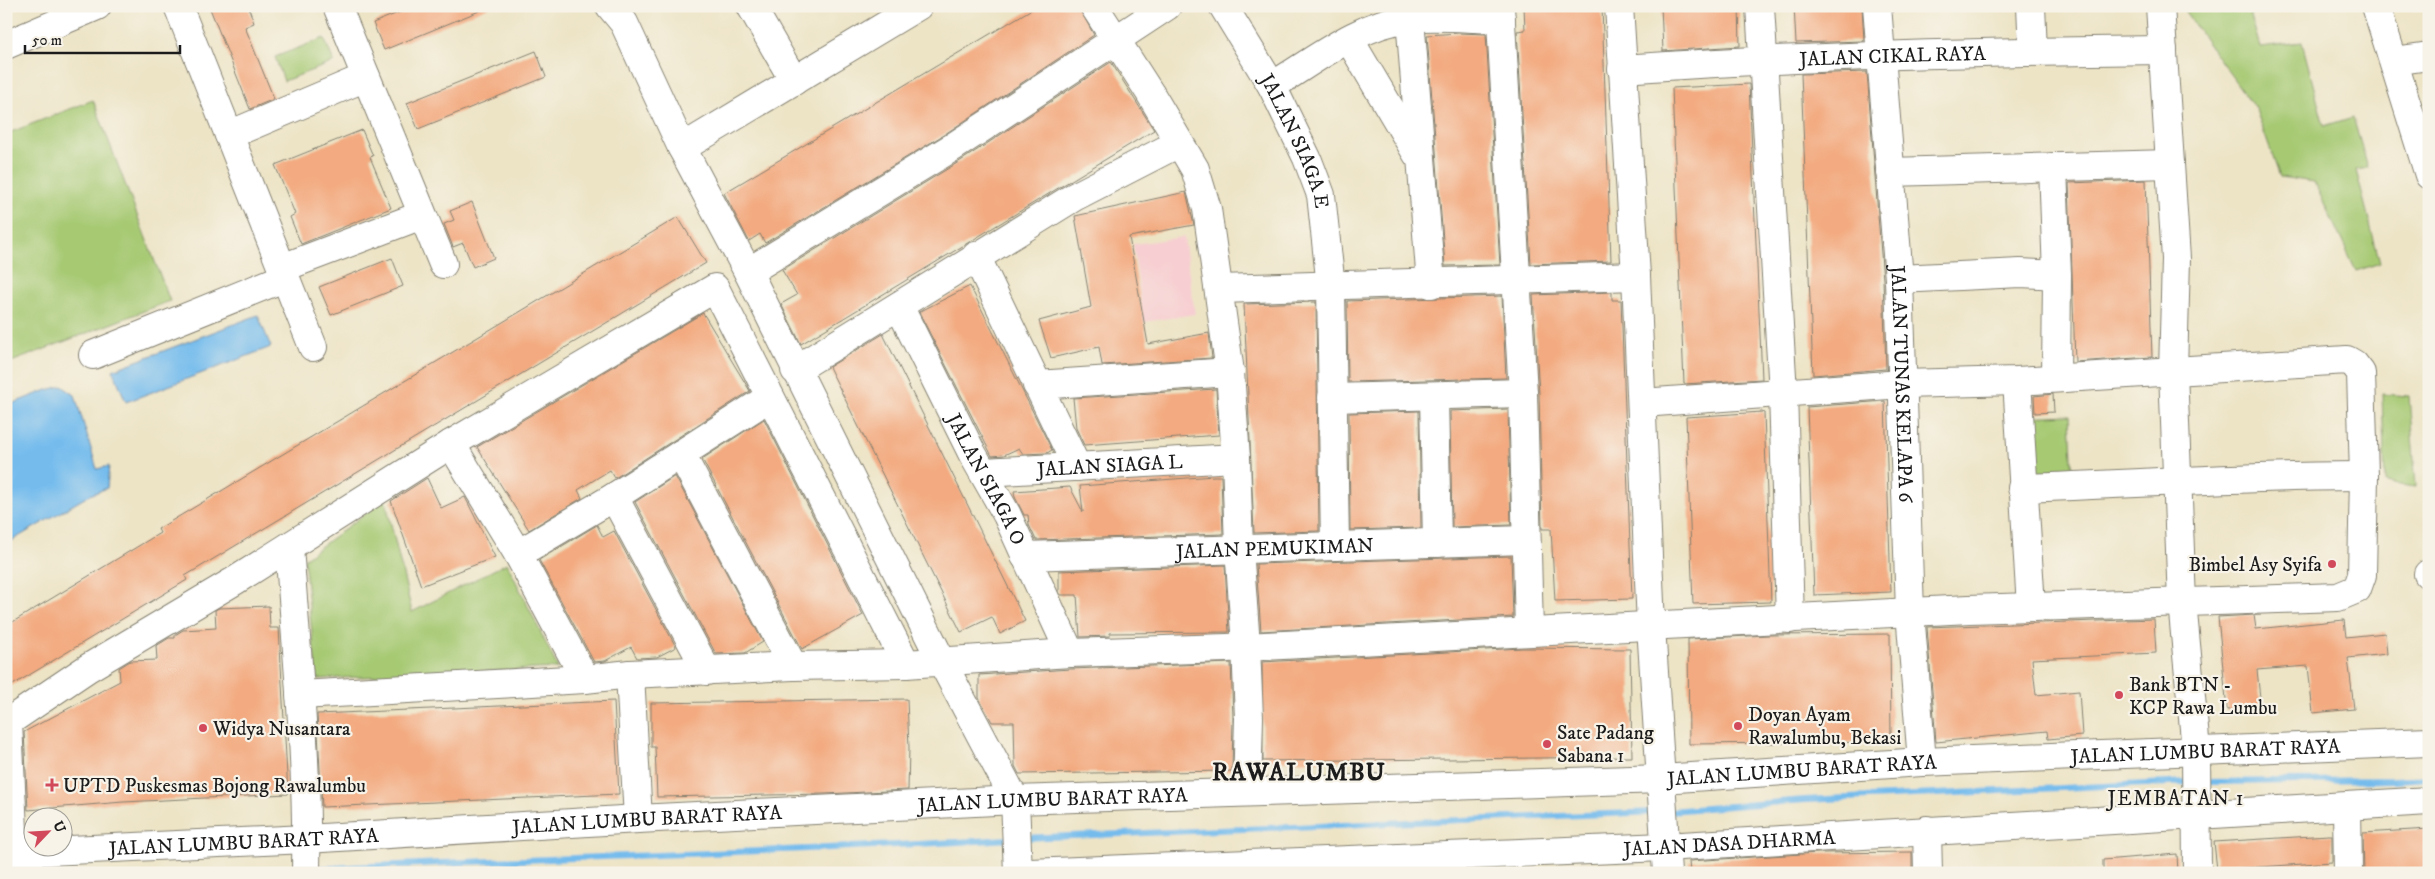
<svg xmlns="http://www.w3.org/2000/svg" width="2435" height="879" font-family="'IM FELL DW Pica',serif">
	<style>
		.built { fill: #f7cfd2 }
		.green { fill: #a6c972; stroke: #617247 }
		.water { fill: #75bced; stroke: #486c84 }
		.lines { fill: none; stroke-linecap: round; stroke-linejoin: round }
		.stream { stroke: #75bced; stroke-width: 6 }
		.building { fill: #f3aa80 }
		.minor-casing { stroke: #848071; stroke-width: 30 }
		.minor { stroke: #fff; stroke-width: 28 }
		.poi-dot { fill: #d1495b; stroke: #f7f3e8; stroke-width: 2 }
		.labels { text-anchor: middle; stroke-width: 4.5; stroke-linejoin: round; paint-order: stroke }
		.street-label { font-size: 20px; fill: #1c1c1c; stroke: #f7f3e8 }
		.poi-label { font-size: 20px; fill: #1c1c1c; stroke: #f7f3e8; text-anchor: start }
		.neighbourhood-label { font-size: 21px; letter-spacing: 1px; fill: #1c1c1c; stroke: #f7f3e8 }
		.district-label { font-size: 25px; font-weight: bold; letter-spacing: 1px; fill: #1c1c1c; stroke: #f7f3e8 }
	</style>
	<rect width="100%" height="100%" fill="#f7f3e8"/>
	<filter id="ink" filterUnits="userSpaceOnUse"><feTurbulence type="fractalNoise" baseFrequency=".02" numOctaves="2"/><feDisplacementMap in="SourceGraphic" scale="10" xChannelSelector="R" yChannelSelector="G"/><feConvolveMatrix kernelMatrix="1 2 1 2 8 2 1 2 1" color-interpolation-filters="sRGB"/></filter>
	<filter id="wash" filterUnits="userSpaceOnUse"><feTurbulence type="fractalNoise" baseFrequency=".0096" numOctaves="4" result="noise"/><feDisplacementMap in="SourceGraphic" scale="20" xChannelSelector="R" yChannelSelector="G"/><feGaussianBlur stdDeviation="1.12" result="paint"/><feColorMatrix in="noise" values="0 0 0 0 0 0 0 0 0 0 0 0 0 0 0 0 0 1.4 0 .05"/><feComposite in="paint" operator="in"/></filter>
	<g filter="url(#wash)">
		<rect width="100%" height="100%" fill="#ede4c6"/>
		<!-- built -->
		<polygon class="built" points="1184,237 1195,314 1144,322 1133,244"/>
		<!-- green -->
		<g class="green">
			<polygon points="2181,6 2248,6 2260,47 2302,42 2324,126 2353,117 2368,168 2356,170 2380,263 2356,271 2314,182 2280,177 2256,110"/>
			<polygon points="324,38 334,62 284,81 275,57"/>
			<polygon points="93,100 170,301 6,364 6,134"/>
			<polygon points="2382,394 2409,396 2416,487 2385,483"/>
			<polygon points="2070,415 2073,481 2026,482 2023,417"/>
			<polygon points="385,499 412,612 507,563 558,668 317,679 304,559"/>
		</g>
		<!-- water -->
		<g class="water">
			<polygon points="258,315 271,347 126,402 113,370"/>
			<polygon points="62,386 75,395 97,469 109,466 107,488 90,495 6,544 6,406 47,390"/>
		</g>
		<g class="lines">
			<!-- stream -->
			<g class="stream">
				<polyline points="2203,782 2393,780 2429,778"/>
				<polyline points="1669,811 1805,800 2190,782"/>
				<polyline points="1022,838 1656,812"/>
				<path d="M313 869C545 857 777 853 1009 839"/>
				<polyline points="239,873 300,870"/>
			</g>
		</g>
		<g id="blocks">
			<!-- building -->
			<g class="building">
				<polygon points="209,6 248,6 254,23 245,27 274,99 250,109"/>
				<polygon points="415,6 489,6 489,7 384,50 373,23"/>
				<polygon points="1037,6 1078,6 1094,35 945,134 765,243 760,234 749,241 724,193"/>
				<polygon points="1524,6 1602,6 1611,261 1531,264 1517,31 1525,30"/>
				<polygon points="1661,6 1739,6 1740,46 1663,51"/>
				<polygon points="1794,6 1862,6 1864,41 1796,43"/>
				<polygon points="1459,33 1486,34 1500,265 1445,266 1427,35"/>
				<polygon points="536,51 546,77 418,129 407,103"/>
				<polygon points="1111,62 1154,130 801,344 781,304 797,295 782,270 962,160"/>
				<polygon points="1867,72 1883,280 1886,369 1813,375 1801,74"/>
				<polygon points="1749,84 1762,379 1684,384 1672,88"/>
				<polygon points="362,130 373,156 370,157 391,208 301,244 290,217 295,214 275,165"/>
				<polygon points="2146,180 2152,357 2075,362 2069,183"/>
				<polygon points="1186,192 1194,225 1129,237 1148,344 1209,333 1212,358 1102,365 1099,347 1051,358 1039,321 1091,307 1075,216"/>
				<polygon points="472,202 494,258 473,267 463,243 453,247 444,224 454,220 450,211"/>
				<polygon points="678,217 706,263 185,576 187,580 6,689 6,626 160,533 158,529"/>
				<polygon points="392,258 403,286 331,315 319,287"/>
				<polygon points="970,286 1052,450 1047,453 1023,454 1019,448 1004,455 992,456 919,312"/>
				<polygon points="1612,292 1612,300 1621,300 1632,599 1555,601 1551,529 1542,529 1539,393 1533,295"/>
				<polygon points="1502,296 1506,378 1348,382 1347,301"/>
				<polygon points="1316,302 1319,531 1254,533 1244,304"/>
				<polygon points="703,313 750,391 615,478 610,470 578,490 582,498 529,530 477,447"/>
				<polygon points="883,334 1025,621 1000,634 992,617 961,632 829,367"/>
				<polygon points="1216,389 1219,435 1084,445 1076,428 1073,398"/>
				<polygon points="2053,394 2054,412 2035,413 2034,396"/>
				<polygon points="1885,401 1891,592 1814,595 1807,407"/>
				<polygon points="1508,409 1511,525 1452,527 1450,411"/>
				<polygon points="1419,411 1421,528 1350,530 1349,413"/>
				<polygon points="1762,412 1764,413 1771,602 1693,604 1686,417"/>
				<polygon points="764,419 863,615 802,649 702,459"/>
				<polygon points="675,476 763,642 745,653 716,654 635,502"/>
				<polygon points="1214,476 1221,476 1223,534 1036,540 1029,525 1028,515 1024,515 1015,497 1014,491 1070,487 1083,512 1080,486"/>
				<polygon points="427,478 441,508 465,497 495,557 421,586 391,501"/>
				<polygon points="597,525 603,537 614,531 676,647 657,657 637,658 631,647 605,661 594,662 539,560"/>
				<polygon points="1511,556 1513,617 1261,631 1256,564"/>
				<polygon points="1225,565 1229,632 1110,633 1110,636 1080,637 1077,595 1061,595 1059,592 1059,571"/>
				<polygon points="269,606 270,628 279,628 288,794 123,802 28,810 24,732 120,681 119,668 130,661 157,660 156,646 169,638 175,638 175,635 183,630 216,628 215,610 219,608"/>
				<polygon points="2254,615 2256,629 2344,620 2346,637 2385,633 2387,654 2348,658 2354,709 2313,713 2308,666 2257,670 2261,707 2227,710 2218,617"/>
				<polygon points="2154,619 2156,653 2032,659 2036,695 2079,691 2082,736 2048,739 2047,731 1936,742 1927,627"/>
				<polygon points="1890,634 1891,742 1689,744 1688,639 1768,635"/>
				<polygon points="1522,648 1630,649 1632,757 1263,761 1262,662"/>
				<polygon points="1231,663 1233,718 1232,771 1019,774 1015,766 1014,722 992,722 979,698 979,675 1071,669"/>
				<polygon points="907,699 909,748 908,790 825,794 657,797 655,747 651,747 651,703"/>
				<polygon points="614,701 619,794 322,807 317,714"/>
				<polygon points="2429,829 2429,869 2364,873 2363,833"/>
				<polygon points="2329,835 2332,835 2332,862 2217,870 2214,842"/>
				<polygon points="1912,852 1912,873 1690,873 1689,861 1818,853"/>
				<polygon points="2177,854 2178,873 2103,873 2103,860"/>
			</g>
		</g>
	</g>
	<g filter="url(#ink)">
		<use href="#blocks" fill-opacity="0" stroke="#848071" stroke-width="1"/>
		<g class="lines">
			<defs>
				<g id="minor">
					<polyline points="178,6 313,347"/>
					<polyline points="337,6 443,264"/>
					<polyline points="610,6 624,23 682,148 748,272 941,660 1015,800 1018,873"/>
					<polyline points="751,6 794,81"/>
					<polyline points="1094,6 1150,93 1195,169 1207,209 1230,372 1236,458 1239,548 1246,646 1249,718 1247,791"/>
					<path id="s1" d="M1223 6 1272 86 1307 158 1321 195 1331 287 1335 546"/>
					<polyline points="1500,6 1523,393 1529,631"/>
					<polyline points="1619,6 1636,276 1651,626 1667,873"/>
					<polyline points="1760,6 1783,393 1790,619"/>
					<path id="s2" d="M1877 6 1899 279 1910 612 1922 762"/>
					<polyline points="2031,6 2033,51"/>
					<polyline points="2160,6 2176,259 2173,371 2182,602 2196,750 2197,873"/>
					<polyline points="2376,6 2429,175"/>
					<polyline points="1410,18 1431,284"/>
					<polyline points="1349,39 1417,154"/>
					<polyline points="6,45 97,6"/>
					<polyline points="2394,61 2429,56"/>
					<path id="s3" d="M1622 69C1802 56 1982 52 2163 50"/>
					<path d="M1272 86C1314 61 1359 24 1409 18 1438 14 1471 19 1501 19"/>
					<polyline points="229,135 366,77"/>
					<polyline points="682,148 918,6"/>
					<polyline points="2053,167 2057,275 2056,378"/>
					<polyline points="1890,172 2170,164"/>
					<polyline points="976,256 1077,467"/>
					<polyline points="282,268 422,215"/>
					<polyline points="748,272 953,147 1167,6"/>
					<polyline points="1899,279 2020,273 2057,275"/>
					<polyline points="1219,289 1636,276"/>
					<path id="s4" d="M899 306 972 453 1007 515 1070 653"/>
					<polyline points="93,355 286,277"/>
					<polyline points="795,370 1074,197 1179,143"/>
					<polyline points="2017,381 2031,607"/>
					<polyline points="1037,385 1230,372"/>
					<polyline points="1434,397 1437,543"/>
					<polyline points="1332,398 1523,393"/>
					<polyline points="451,444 518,554 585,679"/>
					<polyline points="681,454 793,666"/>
					<path id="s5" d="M984 472 1236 458"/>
					<path d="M2022 488C2136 484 2250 476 2364 476"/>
					<polyline points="614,497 707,671"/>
					<path d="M289 547C297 655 308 764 306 873"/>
					<polyline points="518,554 614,497 770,397"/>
					<path id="s6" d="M1025 556 1525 540"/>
					<polyline points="2428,574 2429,574"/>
					<polyline points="630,674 638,819"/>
					<polyline points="300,695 585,679 630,674 793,666 906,664 1070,653 1227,648 1969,609 2338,597 2357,589 2362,575 2364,476 2361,373 2354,364 2347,360 2017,381 1902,384 1642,403"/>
					<polyline points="2347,807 2348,873"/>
					<polyline points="1927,830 1928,873"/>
					<path id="s7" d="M6 853 306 839 638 819 1015 800 1661 779 1922 762 2429 742"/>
					<polyline points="14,853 8,722 88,668 236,580 451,444 715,288 906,664"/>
					<path id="s8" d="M1030 873 1664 847 2429 801"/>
				</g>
			</defs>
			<!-- minor casing -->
			<use href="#minor" class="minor-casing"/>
			<!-- minor -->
			<use href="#minor" class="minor"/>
		</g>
	</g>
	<!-- markers -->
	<g class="poi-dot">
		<circle cx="2332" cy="564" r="5"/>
		<circle cx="2119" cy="695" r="5"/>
		<circle cx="1738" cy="726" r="5"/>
		<circle cx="203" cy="728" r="5"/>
		<circle cx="1547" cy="744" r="5"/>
		<path d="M49.5 777.5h5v5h5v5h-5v5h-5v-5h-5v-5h5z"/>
	</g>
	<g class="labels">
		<!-- street labels -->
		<g class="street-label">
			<text dy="7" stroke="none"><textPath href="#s3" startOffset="271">JALAN CIKAL RAYA</textPath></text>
			<text dy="7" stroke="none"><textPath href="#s1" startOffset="154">JALAN SIAGA E</textPath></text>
			<text dy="7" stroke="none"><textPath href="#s2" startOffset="379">JALAN TUNAS KELAPA 6</textPath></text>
			<text dy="7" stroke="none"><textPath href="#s5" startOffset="126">JALAN SIAGA L</textPath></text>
			<text dy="7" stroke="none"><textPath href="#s4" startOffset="194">JALAN SIAGA O</textPath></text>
			<text dy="7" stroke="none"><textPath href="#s6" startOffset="250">JALAN PEMUKIMAN</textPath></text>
			<text dy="7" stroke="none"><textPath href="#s7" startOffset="2202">JALAN LUMBU BARAT RAYA</textPath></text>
			<text dy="7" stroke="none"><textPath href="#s7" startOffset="1798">JALAN LUMBU BARAT RAYA</textPath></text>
			<text dy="7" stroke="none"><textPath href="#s7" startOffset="1048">JALAN LUMBU BARAT RAYA</textPath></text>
			<text dy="7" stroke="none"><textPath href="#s7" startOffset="642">JALAN LUMBU BARAT RAYA</textPath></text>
			<text dy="7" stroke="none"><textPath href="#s7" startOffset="238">JALAN LUMBU BARAT RAYA</textPath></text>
			<text dy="7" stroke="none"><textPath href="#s8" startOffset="700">JALAN DASA DHARMA</textPath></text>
		</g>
		<!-- poi labels -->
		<g class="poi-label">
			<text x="2322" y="571" text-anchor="end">Bimbel Asy Syifa</text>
			<text x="2129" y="691">Bank BTN -<tspan x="2129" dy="23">KCP Rawa Lumbu</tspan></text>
			<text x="1748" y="721">Doyan Ayam<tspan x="1748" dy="23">Rawalumbu, Bekasi</tspan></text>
			<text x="213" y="735">Widya Nusantara</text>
			<text x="1557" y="739">Sate Padang<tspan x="1557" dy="23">Sabana 1</tspan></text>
			<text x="63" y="792">UPTD Puskesmas Bojong Rawalumbu</text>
		</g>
		<!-- neighbourhood labels -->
		<g class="neighbourhood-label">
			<text x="2176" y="805">JEMBATAN 1</text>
		</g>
		<!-- district labels -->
		<g class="district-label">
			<text x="1299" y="780">RAWALUMBU</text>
		</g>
	</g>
	<!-- margin -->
	<rect width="2435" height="879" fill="none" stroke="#f7f3e8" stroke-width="25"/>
	<!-- north arrow -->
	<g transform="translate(48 832) rotate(65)"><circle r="24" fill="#f7f3e8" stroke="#9f9d96"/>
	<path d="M0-4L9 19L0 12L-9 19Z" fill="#d1495b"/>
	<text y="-8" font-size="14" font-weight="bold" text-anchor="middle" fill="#1c1c1c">U</text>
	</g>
	<!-- scale -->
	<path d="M25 45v8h155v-8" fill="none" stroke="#1c1c1c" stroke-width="2.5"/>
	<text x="32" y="45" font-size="15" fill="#1c1c1c" stroke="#f7f3e8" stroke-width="4" paint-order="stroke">50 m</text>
</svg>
